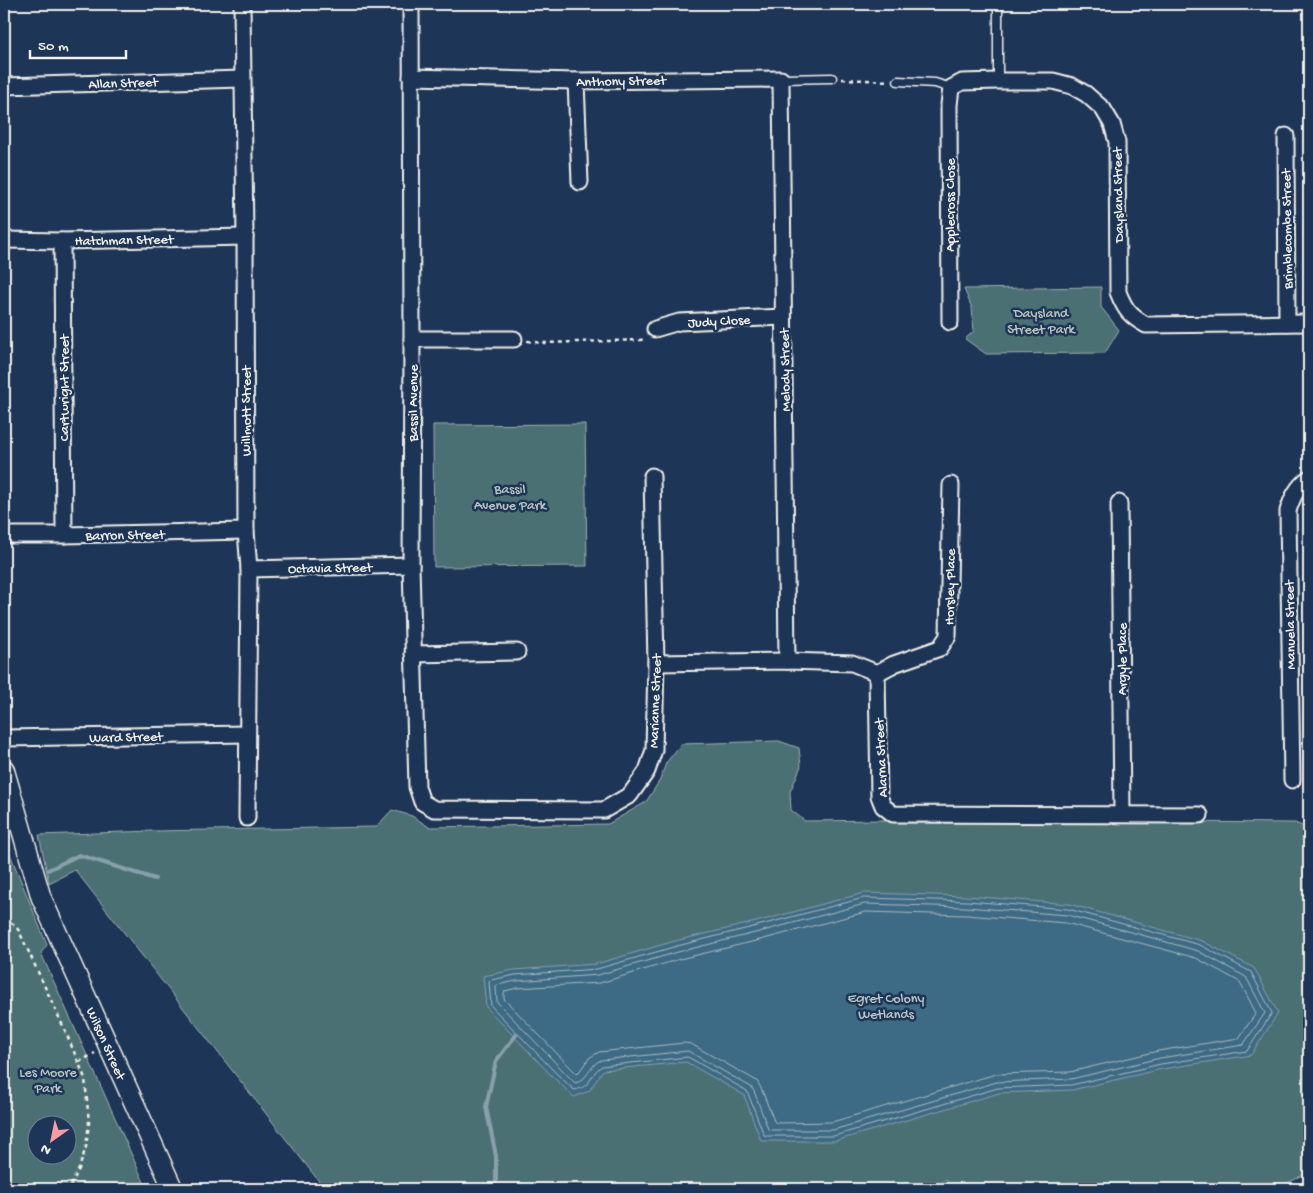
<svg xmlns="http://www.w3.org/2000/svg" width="1313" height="1193" font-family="'Gochi Hand',sans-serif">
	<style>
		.green { fill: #4b7073; stroke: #a0b0ae; fill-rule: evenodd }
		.water { fill: #3e6a84; stroke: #87a0ac }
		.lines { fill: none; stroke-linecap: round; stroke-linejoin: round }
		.shore { stroke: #abbbc0; stroke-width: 1 }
		.stream { stroke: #87a0ac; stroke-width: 4 }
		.service-casing { stroke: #f4f1e8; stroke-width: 11 }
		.minor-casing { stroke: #f4f1e8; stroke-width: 19 }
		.tertiary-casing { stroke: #f4f1e8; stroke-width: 22 }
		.path { stroke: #f4f1e8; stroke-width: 2.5; stroke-dasharray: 4 4; stroke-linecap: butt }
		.service { stroke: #1d3557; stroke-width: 8 }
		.minor { stroke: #1d3557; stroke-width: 15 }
		.tertiary { stroke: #1d3557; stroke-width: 19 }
		.labels { text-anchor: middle; stroke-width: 5; stroke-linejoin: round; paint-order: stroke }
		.street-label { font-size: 14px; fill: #f4f1e8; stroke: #1d3557 }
		.park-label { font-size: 14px; fill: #b9c4bf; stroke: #1d3557 }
	</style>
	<rect width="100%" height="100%" fill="#1d3557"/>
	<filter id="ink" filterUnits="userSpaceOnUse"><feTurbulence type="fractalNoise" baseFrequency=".02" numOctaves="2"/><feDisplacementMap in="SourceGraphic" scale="10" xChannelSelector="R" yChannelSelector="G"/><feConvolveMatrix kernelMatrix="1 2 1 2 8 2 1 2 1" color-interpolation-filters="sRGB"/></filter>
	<g filter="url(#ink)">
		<!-- green -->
		<g class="green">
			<polygon points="1101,287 1101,307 1119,330 1105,353 986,354 965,339 974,331 972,308 964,289"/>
			<polygon points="585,424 587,566 434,567 433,425"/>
			<polygon points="779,741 799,748 801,766 790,792 791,810 805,821 883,820 1295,823 1309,829 1309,1172 1276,1189 951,1189 946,1179 934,1189 325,1189 75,870 49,883 39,835 153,831 376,827 392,810 412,816 429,827 608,824 646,802 660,780 666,763 681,744"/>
			<path d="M4 833 6 844 47 945 41 953 147 1189H4ZM38 1126H68V1156H38Z"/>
		</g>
		<!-- water -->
		<polygon class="water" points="864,893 967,896 1069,904 1202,941 1254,968 1278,1013 1251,1055 1162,1069 1072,1090 999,1093 835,1141 761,1141 744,1095 686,1062 603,1070 589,1091 574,1097 553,1077 486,1007 483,976 514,970 596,964 675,941 756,922"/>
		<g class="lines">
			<!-- shore -->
			<g class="shore">
				<path d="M864 898 967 901 1068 909 1200 945 1251 972 1272 1013 1247 1051 1161 1064 1071 1085 998 1088 834 1136H766L764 1135 747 1091 688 1057 602 1066C589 1074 593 1087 574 1090L556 1073 491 1006 489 982 491 980 515 975 597 969 677 946 757 926Z"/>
				<path d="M865 904 966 907 1067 915 1142 935 1198 951 1246 977 1265 1013 1243 1045 1160 1058 1071 1079 997 1082 833 1130H771L768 1129 754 1091 751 1087 688 1051 601 1060C589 1065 588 1081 575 1083L497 1002 496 987 497 985 516 981 598 975 678 952 759 932Z"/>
				<polygon points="866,912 966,915 1066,923 1196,958 1240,982 1256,1013 1239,1038 1158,1051 1070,1072 996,1074 832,1122 776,1123 774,1121 761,1088 757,1081 691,1044 684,1043 599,1052 589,1058 579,1072 576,1073 504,999 504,993 505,991 517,988 600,983 680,959 760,940"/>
			</g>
			<!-- stream -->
			<g class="stream">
				<polyline points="48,870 79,855 155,879"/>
				<polyline points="496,1189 496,1156 486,1107 496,1061 516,1035"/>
			</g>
			<defs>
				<g id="service">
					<polyline points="781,79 832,78"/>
					<polyline points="898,81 935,83 951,88"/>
					<polyline points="998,81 998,4"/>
				</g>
				<g id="minor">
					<polyline points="242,4 245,237 246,531 249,569 247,818"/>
					<polyline points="411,4 412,339 411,565 417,787 422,802 434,809 604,810 630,795 647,771 654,750 656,663 652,476"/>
					<polyline points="411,77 576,81 781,79 787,661"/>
					<polyline points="576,81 580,182"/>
					<polyline points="4,86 242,79"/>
					<polyline points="1286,136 1287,323"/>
					<polyline points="4,240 62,241 245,237"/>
					<polyline points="62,241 64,535"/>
					<path d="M950 322 949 105 951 88 962 82 998 81H1053L1072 86 1086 94 1103 109 1112 124 1117 142 1118 292C1125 310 1130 316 1146 325L1309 323"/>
					<polyline points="655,329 679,322 783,317"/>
					<polyline points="412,339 514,339"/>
					<polyline points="1119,503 1122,814"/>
					<polyline points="4,535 64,535 246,531"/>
					<polyline points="249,569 411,565"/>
					<polyline points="413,654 517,652"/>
					<polyline points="656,663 787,661 852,663 877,673 879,796 883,806 893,814 1200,815"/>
					<polyline points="877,673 894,664 940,648 948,636 951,485"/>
					<polyline points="4,738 247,734"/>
					<path d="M1292 780 1288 511C1292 498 1297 487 1309 478"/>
				</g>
				<polyline id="tertiary" points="4,769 41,897 173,1189"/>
			</defs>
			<!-- service casing -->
			<use href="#service" class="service-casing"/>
			<!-- minor casing -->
			<use href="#minor" class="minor-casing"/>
			<!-- tertiary casing -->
			<use href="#tertiary" class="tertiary-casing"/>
			<!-- path -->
			<g class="path">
				<polyline points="842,79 889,81"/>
				<polyline points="527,341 543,343 641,340 646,337"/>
				<polyline points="4,919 15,925 19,931 64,1028 85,1078 89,1123 86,1147 79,1169 69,1189"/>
				<polyline points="79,1062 95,1053"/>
			</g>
			<!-- service -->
			<use href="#service" class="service"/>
			<!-- minor -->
			<use href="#minor" class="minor"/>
			<!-- tertiary -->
			<use href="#tertiary" class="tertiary"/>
		</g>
	</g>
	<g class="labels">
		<!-- street labels -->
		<g class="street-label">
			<text transform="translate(621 80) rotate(-1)" y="5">Anthony Street</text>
			<text transform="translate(123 82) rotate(-2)" y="5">Allan Street</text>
			<text transform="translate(1117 195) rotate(-91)" y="5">Daysland Street</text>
			<text transform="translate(949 205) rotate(-90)" y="5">Applecross Close</text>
			<text transform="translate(1286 229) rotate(-91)" y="5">Brimblecombe Street</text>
			<text transform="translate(124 239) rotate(-1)" y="5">Hatchman Street</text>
			<text transform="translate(719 320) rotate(-3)" y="5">Judy Close</text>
			<text transform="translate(784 370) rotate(-91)" y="5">Melody Street</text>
			<text transform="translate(63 388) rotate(-90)" y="5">Cartwright Street</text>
			<text transform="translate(412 403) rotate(-90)" y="5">Bassil Avenue</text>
			<text transform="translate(245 411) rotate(-90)" y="5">Willmott Street</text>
			<text transform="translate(125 534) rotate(-1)" y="5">Barron Street</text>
			<text transform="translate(330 567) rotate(-1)" y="5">Octavia Street</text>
			<text transform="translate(949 587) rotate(-89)" y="5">Horsley Place</text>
			<text transform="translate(1289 625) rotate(-91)" y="5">Manuela Street</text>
			<text transform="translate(1121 659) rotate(-90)" y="5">Argyle Place</text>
			<text transform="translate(654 701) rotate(-88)" y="5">Marianne Street</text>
			<text transform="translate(126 736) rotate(-1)" y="5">Ward Street</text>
			<text transform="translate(880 758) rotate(-93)" y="5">Alarna Street</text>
			<text transform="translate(107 1043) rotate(66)" y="5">Wilson Street</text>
		</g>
		<!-- park labels -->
		<g class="park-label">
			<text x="1041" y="317">Daysland<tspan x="1041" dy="16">Street Park</tspan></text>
			<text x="510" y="493">Bassil<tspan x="510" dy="16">Avenue Park</tspan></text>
			<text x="886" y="1002">Egret Colony<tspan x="886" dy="16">Wetlands</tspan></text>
			<text x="48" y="1076">Les Moore<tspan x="48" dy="16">Park</tspan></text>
		</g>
	</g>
	<!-- margin -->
	<rect width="1313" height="1193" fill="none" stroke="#1d3557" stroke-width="20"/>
	<rect x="10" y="10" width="1293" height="1173" fill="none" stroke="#f4f1e8" stroke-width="2" filter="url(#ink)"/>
	<!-- north arrow -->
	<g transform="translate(52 1140) rotate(213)"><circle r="24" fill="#1d3557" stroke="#738091"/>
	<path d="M0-4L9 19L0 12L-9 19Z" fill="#ff9aa2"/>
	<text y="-8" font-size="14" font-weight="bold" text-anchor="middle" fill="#f4f1e8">N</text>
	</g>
	<!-- scale -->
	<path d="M30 50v8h96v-8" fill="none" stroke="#f4f1e8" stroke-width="2.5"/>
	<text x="38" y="50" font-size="15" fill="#f4f1e8" stroke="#1d3557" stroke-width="4" paint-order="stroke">50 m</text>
</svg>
